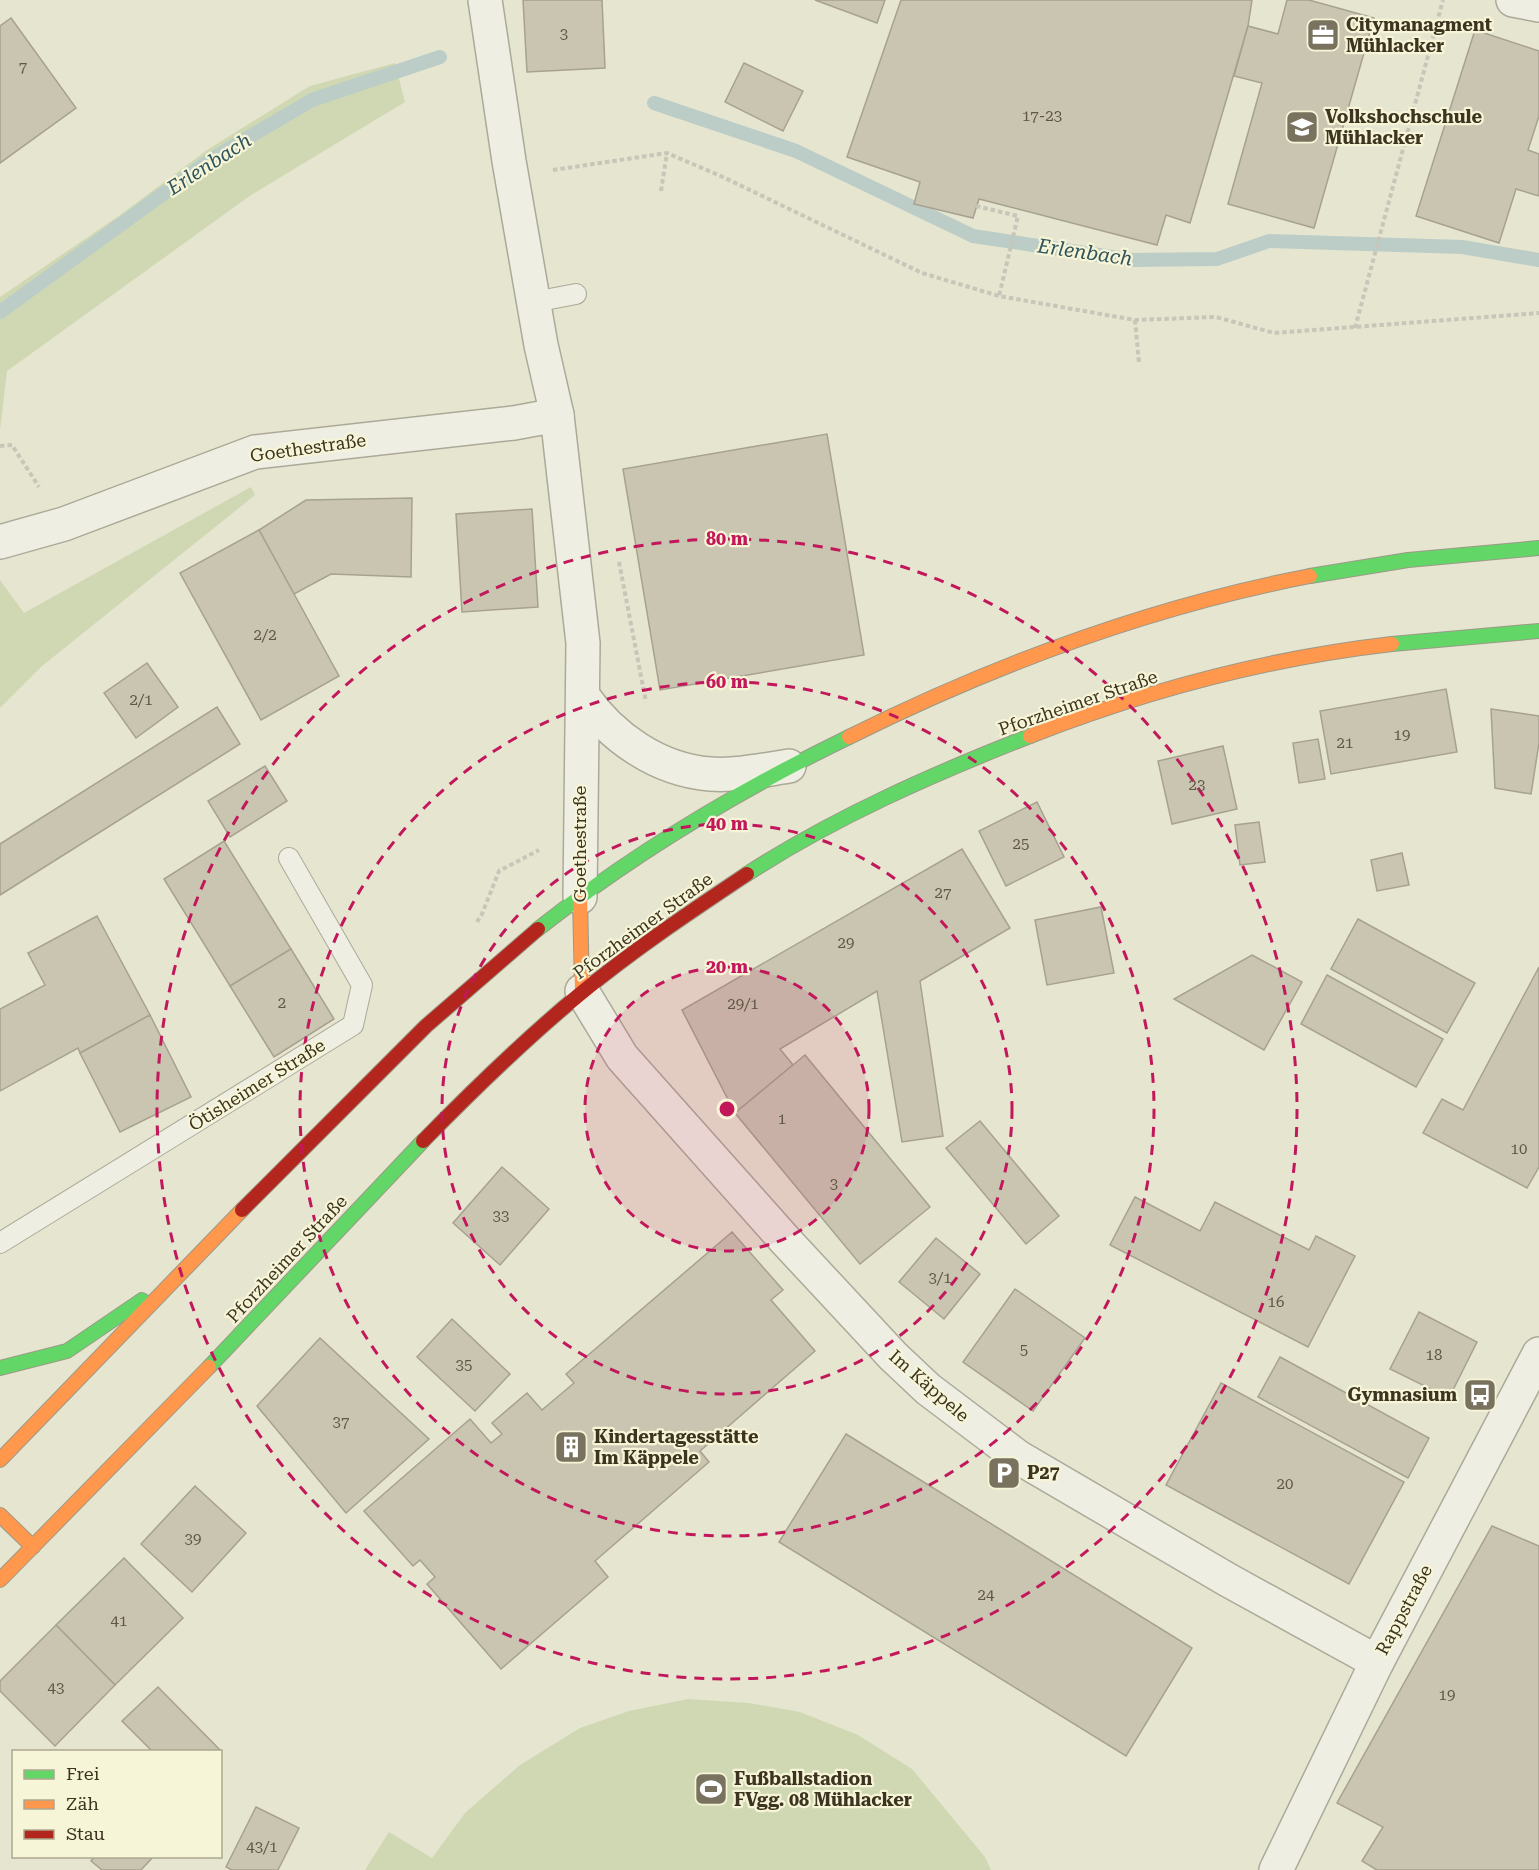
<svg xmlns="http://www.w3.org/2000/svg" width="1539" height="1870" font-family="'Roboto Serif',serif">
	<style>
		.green { fill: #cfd8b3 }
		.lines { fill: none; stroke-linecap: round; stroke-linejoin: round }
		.stream { stroke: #bbcdc6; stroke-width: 14 }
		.building { fill: #cac5b1; stroke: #a7a18f; stroke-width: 1.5 }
		.lane-casing { stroke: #aca999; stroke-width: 22 }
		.street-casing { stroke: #aca999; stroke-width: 36 }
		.fast-casing { stroke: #9c9988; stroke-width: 16 }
		.slow-casing { stroke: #9c9988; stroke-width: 16 }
		.jam-casing { stroke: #9c9988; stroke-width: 16 }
		.path { stroke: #c7c6b8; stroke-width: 4; stroke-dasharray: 4.5 3; stroke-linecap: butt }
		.lane { stroke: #eeeee2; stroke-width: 20 }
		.street { stroke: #eeeee2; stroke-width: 33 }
		.fast { stroke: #63d668; stroke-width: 14 }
		.slow { stroke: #ff974d; stroke-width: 14 }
		.jam { stroke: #b3261e; stroke-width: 14 }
		.ring { fill: none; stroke: #c2185b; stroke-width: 3; stroke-dasharray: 10 8 }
		.labels { text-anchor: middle; stroke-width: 4.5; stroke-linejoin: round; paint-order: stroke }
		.number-label { font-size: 15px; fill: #605844 }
		.poi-label { font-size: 18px; font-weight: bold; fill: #3c3420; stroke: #f7f5d7; text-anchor: start }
		.street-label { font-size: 18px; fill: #3c3420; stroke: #f7f5d7 }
		.water-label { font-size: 20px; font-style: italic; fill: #2f545c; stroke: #f7f5d7 }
		.centre { fill: #c2185b; stroke: #f7f5d7; stroke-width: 3 }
		.ring-label { font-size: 18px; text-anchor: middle; font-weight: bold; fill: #c2185b; stroke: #f7f5d7; stroke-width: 4.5; stroke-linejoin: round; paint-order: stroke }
	</style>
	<rect width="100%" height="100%" fill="#e6e5d0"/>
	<!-- green -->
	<g class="green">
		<polygon points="395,63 405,102 251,195 7,371 0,430 0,297 123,213 207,150 310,86"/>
		<polygon points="251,487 255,495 42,666 0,708 0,580 24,613"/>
		<polygon points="688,1699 749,1703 800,1712 858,1735 912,1769 985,1857 991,1870 365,1870 389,1832 432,1858 465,1813 520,1765 580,1728 629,1711"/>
	</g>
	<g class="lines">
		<!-- stream -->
		<g class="stream">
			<polyline points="654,103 796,151 973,236 1132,260 1217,259 1269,241 1462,247 1539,260"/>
			<polyline points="0,312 210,160 312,100 440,57"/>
		</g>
	</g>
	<!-- building -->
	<g class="building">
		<polygon points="523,0 602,0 605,68 527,72"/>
		<polygon points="815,0 885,0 877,23"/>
		<polygon points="901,0 1252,0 1248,26 1190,223 1166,215 1157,245 979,199 973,218 914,204 920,182 847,157"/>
		<polygon points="1287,0 1309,0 1374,18 1314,228 1228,204 1262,83 1234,76 1248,26 1278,34"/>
		<polygon points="11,18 76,108 0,163 0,26"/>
		<polygon points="1475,30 1539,51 1539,116 1528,150 1539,154 1539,196 1516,189 1499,243 1416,216"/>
		<polygon points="744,63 803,91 783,131 725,102"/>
		<polygon points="827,434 864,655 660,690 623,469"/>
		<polygon points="412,498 411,577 331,574 294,594 259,530 306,500"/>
		<polygon points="532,509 538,607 462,612 456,514"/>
		<polygon points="259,530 339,676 261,720 180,573"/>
		<polygon points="147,663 178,707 136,738 104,693"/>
		<polygon points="1446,689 1457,752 1331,774 1320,711"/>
		<polygon points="217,707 240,744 0,895 0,844"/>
		<polygon points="1491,709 1539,716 1539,743 1531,794 1495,788"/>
		<polygon points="1318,739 1325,779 1299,783 1293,743"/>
		<polygon points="1223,746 1237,809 1172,824 1158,761"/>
		<polygon points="265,766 287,801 230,837 208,801"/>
		<polygon points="1037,802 1064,857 1006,886 979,831"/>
		<polygon points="1259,822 1265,862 1240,865 1235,825"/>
		<polygon points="224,841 291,949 230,986 164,879"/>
		<polygon points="962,849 1010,928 920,981 943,1136 902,1142 877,991 780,1049 793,1065 735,1113 682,1010"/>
		<polygon points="1402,853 1409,885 1377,891 1371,860"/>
		<polygon points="1101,907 1114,973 1047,985 1035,920"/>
		<polygon points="97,916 150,1015 80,1053 78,1048 0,1091 0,1009 45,985 28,953"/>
		<polygon points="1358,919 1475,983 1447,1033 1331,969"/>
		<polygon points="291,949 334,1019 274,1057 230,986"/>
		<polygon points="1252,955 1302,982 1264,1050 1174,999"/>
		<polygon points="1539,967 1539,1167 1527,1188 1423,1133 1442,1099 1463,1110"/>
		<polygon points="1327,975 1443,1039 1416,1087 1301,1024"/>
		<polygon points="150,1015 191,1097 120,1132 80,1053"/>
		<polygon points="805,1055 930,1207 860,1264 735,1113"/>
		<polygon points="980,1121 1059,1216 1026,1244 946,1148"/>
		<polygon points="502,1167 549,1209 500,1265 453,1223"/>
		<polygon points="1135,1197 1200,1231 1215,1202 1309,1250 1316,1236 1355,1256 1308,1347 1110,1245"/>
		<polygon points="732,1232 783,1290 771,1300 815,1351 700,1451 709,1462 595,1561 608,1577 501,1669 427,1584 435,1577 420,1560 413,1566 364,1511 470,1419 491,1443 502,1434 492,1423 527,1393 542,1410 574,1383 566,1374"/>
		<polygon points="936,1238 980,1274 944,1319 899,1282"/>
		<polygon points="1015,1289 1085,1338 1033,1411 963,1362"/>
		<polygon points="1419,1312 1477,1342 1449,1398 1390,1369"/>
		<polygon points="452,1319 510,1374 475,1411 417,1357"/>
		<polygon points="320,1338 429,1439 346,1513 257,1406"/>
		<polygon points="1280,1357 1429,1438 1408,1478 1258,1397"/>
		<polygon points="1221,1383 1404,1482 1349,1584 1166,1485"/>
		<polygon points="846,1434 1192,1648 1126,1756 779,1542"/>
		<polygon points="195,1486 246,1533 192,1592 141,1544"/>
		<polygon points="1492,1526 1539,1546 1539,1870 1377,1870 1362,1861 1383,1827 1337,1803"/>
		<polygon points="124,1558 183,1618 115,1685 56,1625"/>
		<polygon points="56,1625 115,1685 55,1746 0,1691 0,1681"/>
		<polygon points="158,1687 221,1751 220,1752 153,1752 122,1721"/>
		<polygon points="256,1807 299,1828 278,1870 232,1870 226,1867"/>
		<polygon points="95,1856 151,1856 152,1858 141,1870 102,1870 91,1861"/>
	</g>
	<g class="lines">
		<defs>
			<g id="lane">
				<polyline points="534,302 576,294"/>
				<polyline points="0,1243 353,1025 362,985 289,858"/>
			</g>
			<g id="street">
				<polyline points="485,0 509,161 541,345 557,415 583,643 580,897"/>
				<polyline points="1513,0 1539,5"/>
				<polyline points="0,542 64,524 255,452 514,423 557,415"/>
				<path d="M583 696C611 737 658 770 710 774 736 776 763 770 789 766"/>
				<polyline points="582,991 622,1057 785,1240 893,1356 928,1389 1018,1457 1228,1580 1377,1662"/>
				<polyline points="1276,1870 1377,1662 1539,1354"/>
			</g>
			<g id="fast">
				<polyline points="1310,576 1408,560 1539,548"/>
				<polyline points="1392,644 1539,631"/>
				<path d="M747 874C835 817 933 774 1030 736"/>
				<path d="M538 929C633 854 740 790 849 737"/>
				<polyline points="209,1367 423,1141"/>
				<polyline points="0,1368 67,1351 142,1300"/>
			</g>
			<g id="slow">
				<path d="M1030 736C1145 691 1270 658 1392 644"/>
				<path d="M849 737C996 664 1149 607 1310 576"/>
				<polyline points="580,897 582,991"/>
				<polyline points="0,1460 242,1210"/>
				<polyline points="0,1515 33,1547"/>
				<polyline points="0,1580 209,1367"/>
			</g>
			<g id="jam">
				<path d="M423 1141C473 1090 524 1040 580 994 633 950 690 912 747 874"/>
				<polyline points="242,1210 426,1026 538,929"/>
			</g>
		</defs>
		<!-- lane casing -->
		<use href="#lane" class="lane-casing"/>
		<!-- street casing -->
		<use href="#street" class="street-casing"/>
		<!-- fast casing -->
		<use href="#fast" class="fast-casing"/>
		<!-- slow casing -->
		<use href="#slow" class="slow-casing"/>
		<!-- jam casing -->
		<use href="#jam" class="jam-casing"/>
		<!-- path -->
		<g class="path">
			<polyline points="553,170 667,153 723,177 922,273 999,296 1135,320 1216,317 1274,333 1539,313"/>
			<polyline points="661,191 667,153"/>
			<polyline points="976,206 1018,216 999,296"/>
			<polyline points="1135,320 1139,363"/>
			<polyline points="1355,328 1443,0"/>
			<polyline points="0,446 12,445 39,487"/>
			<polyline points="619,562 646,702"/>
			<polyline points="477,922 482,914 499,871 539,850"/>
		</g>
		<!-- lane -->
		<use href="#lane" class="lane"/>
		<!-- street -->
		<use href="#street" class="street"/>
		<!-- fast -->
		<use href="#fast" class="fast"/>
		<!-- slow -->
		<use href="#slow" class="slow"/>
		<!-- jam -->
		<use href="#jam" class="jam"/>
	</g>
	<!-- distance rings -->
	<circle cx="727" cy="1109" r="142" fill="#c2185b" fill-opacity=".12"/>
	<g class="ring">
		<circle cx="727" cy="1109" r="142"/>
		<circle cx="727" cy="1109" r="285"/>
		<circle cx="727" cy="1109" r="427"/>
		<circle cx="727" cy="1109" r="570"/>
	</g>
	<!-- icons -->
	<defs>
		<symbol id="office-square" viewBox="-11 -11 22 22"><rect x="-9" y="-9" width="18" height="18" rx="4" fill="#78725e" stroke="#f7f5d7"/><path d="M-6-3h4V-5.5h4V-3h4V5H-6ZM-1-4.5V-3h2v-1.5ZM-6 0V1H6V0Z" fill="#fff"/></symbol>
		<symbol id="university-square" viewBox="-11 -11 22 22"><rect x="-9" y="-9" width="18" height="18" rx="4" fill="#78725e" stroke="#f7f5d7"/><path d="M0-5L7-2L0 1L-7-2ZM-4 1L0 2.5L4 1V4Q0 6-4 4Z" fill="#fff"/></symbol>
		<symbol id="bus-square" viewBox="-11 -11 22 22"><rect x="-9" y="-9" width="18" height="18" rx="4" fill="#78725e" stroke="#f7f5d7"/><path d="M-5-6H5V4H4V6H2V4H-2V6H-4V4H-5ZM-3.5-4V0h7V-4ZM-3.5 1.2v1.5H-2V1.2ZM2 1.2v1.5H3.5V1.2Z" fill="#fff"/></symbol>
		<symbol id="building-square" viewBox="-11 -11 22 22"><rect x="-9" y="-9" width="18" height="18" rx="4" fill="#78725e" stroke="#f7f5d7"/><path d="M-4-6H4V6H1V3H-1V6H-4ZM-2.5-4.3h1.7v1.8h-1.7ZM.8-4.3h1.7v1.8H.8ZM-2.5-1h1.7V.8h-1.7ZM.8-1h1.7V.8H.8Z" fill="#fff"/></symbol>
		<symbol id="parking-square" viewBox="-11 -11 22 22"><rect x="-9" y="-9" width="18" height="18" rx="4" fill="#78725e" stroke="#f7f5d7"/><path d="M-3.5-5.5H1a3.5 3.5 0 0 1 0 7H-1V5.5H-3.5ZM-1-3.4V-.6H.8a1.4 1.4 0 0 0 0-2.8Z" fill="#fff"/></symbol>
		<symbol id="stadium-square" viewBox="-11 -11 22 22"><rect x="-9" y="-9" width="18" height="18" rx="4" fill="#78725e" stroke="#f7f5d7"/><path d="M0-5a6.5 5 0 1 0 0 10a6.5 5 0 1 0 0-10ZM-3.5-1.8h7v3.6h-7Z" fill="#fff"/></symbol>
	</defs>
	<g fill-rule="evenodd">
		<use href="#office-square" x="1304" y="16" width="38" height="38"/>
		<use href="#university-square" x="1283" y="108" width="38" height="38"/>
		<use href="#bus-square" x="1461" y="1376" width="38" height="38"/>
		<use href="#building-square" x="552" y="1428" width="38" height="38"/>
		<use href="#parking-square" x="985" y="1454" width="38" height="38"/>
		<use href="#stadium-square" x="692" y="1770" width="38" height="38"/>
	</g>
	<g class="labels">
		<!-- number labels -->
		<g class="number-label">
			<text x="564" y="39">3</text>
			<text x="23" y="72">7</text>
			<text x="1042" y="121">17-23</text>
			<text x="265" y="640">2/2</text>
			<text x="141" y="705">2/1</text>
			<text x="1402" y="740">19</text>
			<text x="1345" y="748">21</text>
			<text x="1197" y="790">23</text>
			<text x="1021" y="849">25</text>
			<text x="943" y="898">27</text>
			<text x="846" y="948">29</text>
			<text x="282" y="1008">2</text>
			<text x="743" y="1009">29/1</text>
			<text x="782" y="1124">1</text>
			<text x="1519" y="1154">10</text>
			<text x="834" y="1189">3</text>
			<text x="501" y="1221">33</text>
			<text x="940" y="1283">3/1</text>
			<text x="1276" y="1307">16</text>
			<text x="1024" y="1355">5</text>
			<text x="1434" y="1360">18</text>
			<text x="464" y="1370">35</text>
			<text x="341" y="1427">37</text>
			<text x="1285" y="1489">20</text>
			<text x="193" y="1544">39</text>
			<text x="986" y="1600">24</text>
			<text x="119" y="1626">41</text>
			<text x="56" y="1693">43</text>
			<text x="1447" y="1700">19</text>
			<text x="262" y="1852">43/1</text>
		</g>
		<!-- poi labels -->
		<g class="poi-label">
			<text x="1346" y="31">Citymanagment<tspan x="1346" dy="21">Mühlacker</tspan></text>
			<text x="1325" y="123">Volkshochschule<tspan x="1325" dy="21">Mühlacker</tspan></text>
			<text x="1457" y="1401" text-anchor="end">Gymnasium</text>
			<text x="594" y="1443">Kindertagesstätte<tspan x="594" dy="21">Im Käppele</tspan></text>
			<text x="1027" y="1479">P27</text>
			<text x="734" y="1785">Fußballstadion<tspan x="734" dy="21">FVgg. 08 Mühlacker</tspan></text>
		</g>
		<!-- street labels -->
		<g class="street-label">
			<text transform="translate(308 448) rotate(-8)" y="6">Goethestraße</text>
			<text transform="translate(1078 703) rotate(-19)" y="6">Pforzheimer Straße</text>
			<text transform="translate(580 844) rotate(-90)" y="6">Goethestraße</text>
			<text transform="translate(643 926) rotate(-36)" y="6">Pforzheimer Straße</text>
			<text transform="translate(257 1085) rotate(-32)" y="6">Ötisheimer Straße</text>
			<text transform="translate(287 1259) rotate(-47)" y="6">Pforzheimer Straße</text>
			<text transform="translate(929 1386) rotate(41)" y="6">Im Käppele</text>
			<text transform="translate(1404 1610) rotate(-62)" y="6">Rappstraße</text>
		</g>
		<!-- water labels -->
		<g class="water-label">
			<text transform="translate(209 164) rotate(-33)" y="7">Erlenbach</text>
			<text transform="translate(1085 252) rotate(8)" y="7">Erlenbach</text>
		</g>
	</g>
	<circle cx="727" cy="1109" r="9" class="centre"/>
	<g class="ring-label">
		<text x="727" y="545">80 m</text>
		<text x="727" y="688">60 m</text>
		<text x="727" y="830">40 m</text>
		<text x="727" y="973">20 m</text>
	</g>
	<!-- legend -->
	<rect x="12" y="1750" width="210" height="108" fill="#f7f5d7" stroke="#aca88e" stroke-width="1.5"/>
	<rect x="24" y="1770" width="30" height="9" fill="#63d668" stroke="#aca88e" stroke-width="1.5"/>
	<text x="66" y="1780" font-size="18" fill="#3c3420">Frei</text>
	<rect x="24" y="1800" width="30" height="9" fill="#ff974d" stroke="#aca88e" stroke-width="1.5"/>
	<text x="66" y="1810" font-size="18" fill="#3c3420">Zäh</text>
	<rect x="24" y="1830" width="30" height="9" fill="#b3261e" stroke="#aca88e" stroke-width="1.5"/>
	<text x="66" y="1840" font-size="18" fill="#3c3420">Stau</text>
</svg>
